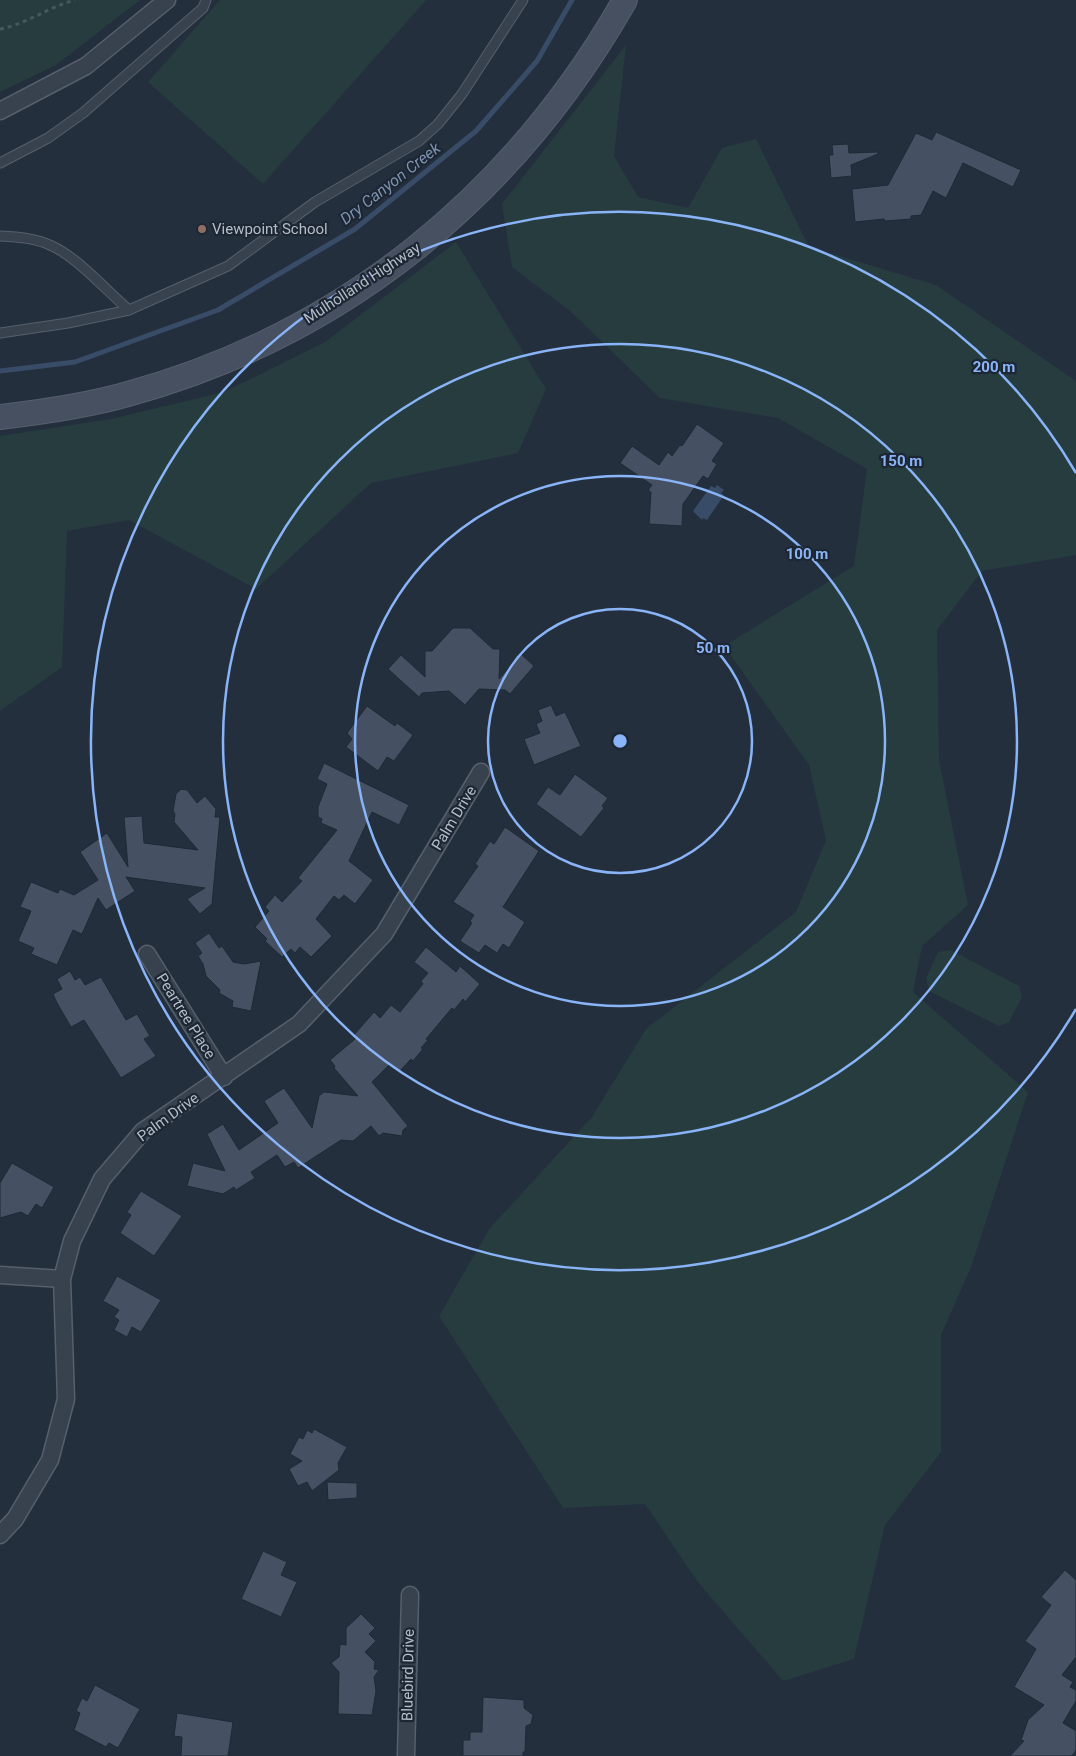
<svg xmlns="http://www.w3.org/2000/svg" width="1076" height="1756" font-family="Roboto,sans-serif">
	<style>
		.green { fill: #263c3f }
		.water { fill: #394c67 }
		.lines { fill: none; stroke-linecap: round; stroke-linejoin: round }
		.stream { stroke: #394c67; stroke-width: 5 }
		.building { fill: #455162; stroke: #1f2835 }
		.lane-casing { stroke: #565f6c; stroke-width: 11 }
		.street-casing { stroke: #565f6c; stroke-width: 19 }
		.secondary-casing { stroke: #565f6c; stroke-width: 26 }
		.path { stroke: #44595c; stroke-width: 3; stroke-dasharray: 4 4; stroke-linecap: butt }
		.lane { stroke: #38414e; stroke-width: 9 }
		.street { stroke: #38414e; stroke-width: 16 }
		.secondary { stroke: #465061; stroke-width: 24 }
		.ring { fill: none; stroke: #8ab4f8; stroke-width: 2.5 }
		.education-dot { fill: #8d6e63; stroke: #1d2633; stroke-width: 2 }
		.labels { text-anchor: middle; stroke-width: 4.5; stroke-linejoin: round; paint-order: stroke }
		.poi-label { font-size: 15px; fill: #b4bcc9; stroke: #1d2633; text-anchor: start }
		.street-label { font-size: 15px; fill: #b4bcc9; stroke: #1d2633 }
		.water-label { font-size: 16px; font-style: italic; fill: #7c92b1; stroke: #1d2633 }
		.centre { fill: #8ab4f8; stroke: #1d2633; stroke-width: 2.5 }
		.ring-label { font-size: 15px; text-anchor: middle; font-weight: bold; fill: #8ab4f8; stroke: #1d2633; stroke-width: 4.5; stroke-linejoin: round; paint-order: stroke }
	</style>
	<rect width="100%" height="100%" fill="#242f3e"/>
	<!-- green -->
	<g class="green">
		<polygon points="0,0 140,0 56,65 0,92"/>
		<polygon points="220,0 426,0 263,184 148,82"/>
		<polygon points="626,45 614,156 638,197 688,208 722,148 756,139 809,247 936,285 1076,381 1076,555 982,571 937,630 939,760 968,905 922,946 913,992 1028,1092 971,1267 941,1335 941,1452 885,1525 854,1659 783,1681 697,1581 645,1504 563,1508 439,1316 490,1228 592,1117 646,1029 796,912 826,840 809,765 724,646 854,566 867,469 778,418 660,398 570,311 512,267 502,204"/>
		<polygon points="456,242 546,389 518,453 371,483 256,589 129,520 67,531 62,667 0,711 0,436 111,419 224,392 325,342"/>
		<polygon points="951,950 1019,986 1022,997 1009,1022 999,1026 929,991 926,978 938,952"/>
	</g>
	<!-- water -->
	<polygon class="water" points="717,485 724,490 721,493 724,495 707,520 703,518 702,520 693,511 711,486 715,488"/>
	<g class="lines">
		<!-- stream -->
		<polyline class="stream" points="0,371 75,362 218,310 355,229 476,131 537,61 572,0"/>
	</g>
	<!-- building -->
	<g class="building">
		<polygon points="936,132 1021,170 1013,187 963,163 946,198 933,191 921,215 911,216 911,219 885,221 884,219 855,222 852,189 888,185 916,133 932,140"/>
		<polygon points="848,144 849,153 878,152 878,154 851,165 852,176 831,178 829,155 833,155 832,145"/>
		<polygon points="697,424 724,443 712,461 717,464 708,479 703,476 683,504 682,526 649,524 651,492 648,490 652,485 620,463 632,446 659,465 668,452 672,456 680,445 682,446"/>
		<polygon points="453,628 470,628 493,649 500,649 499,679 521,654 534,666 510,694 505,690 479,689 465,705 449,691 422,693 419,697 388,669 401,655 425,677 425,651 432,651"/>
		<polygon points="551,705 556,716 565,712 581,746 534,765 524,739 540,733 536,724 542,721 538,710"/>
		<polygon points="367,706 395,726 397,723 413,735 394,761 387,757 378,771 346,747 352,739 347,733"/>
		<polygon points="324,763 409,805 399,825 372,812 349,861 373,880 355,904 344,895 339,900 334,896 316,919 332,936 311,957 300,947 295,953 291,949 282,957 265,941 267,939 255,927 269,911 265,907 275,895 282,902 302,881 298,878 337,830 321,823 322,819 318,817 318,807 327,784 317,779"/>
		<polygon points="575,774 608,798 602,806 604,808 581,837 536,804 548,787 560,795"/>
		<polygon points="181,789 187,790 197,803 205,796 216,809 215,817 220,817 212,904 200,914 187,899 205,888 126,877 135,891 106,910 98,898 82,934 73,930 57,965 31,954 34,948 18,941 31,911 20,907 31,882 58,893 60,889 74,895 98,880 80,852 107,833 128,867 124,817 142,816 144,843 198,850 174,822 175,814 173,811 176,794"/>
		<polygon points="505,827 539,851 503,907 525,922 509,948 503,944 497,953 485,945 479,953 460,941 472,923 470,921 474,915 453,902 478,866 475,864 490,841 494,844"/>
		<polygon points="209,933 219,948 222,946 233,962 244,964 261,961 251,1011 232,1007 233,1001 219,993 220,990 206,976 203,964 198,956 202,953 195,943"/>
		<polygon points="426,947 456,972 460,966 480,984 465,1002 463,999 454,1010 452,1008 426,1039 428,1040 421,1048 423,1049 413,1061 411,1059 399,1072 390,1064 372,1082 408,1126 403,1130 402,1136 383,1133 379,1136 371,1126 353,1141 341,1140 298,1168 294,1162 285,1167 277,1155 251,1172 255,1178 236,1190 234,1187 223,1194 187,1186 193,1163 225,1171 207,1134 223,1124 239,1150 278,1123 264,1101 284,1088 312,1128 319,1096 324,1092 358,1096 334,1068 335,1066 330,1060 355,1039 353,1036 374,1012 380,1018 391,1005 400,1012 423,984 421,981 428,973 414,962"/>
		<polygon points="70,971 75,980 80,977 85,985 101,977 126,1020 137,1014 150,1036 144,1039 156,1056 121,1078 84,1020 71,1027 57,1003 53,994 62,989 57,979"/>
		<polygon points="12,1163 54,1187 42,1208 36,1204 28,1216 21,1212 0,1218 0,1183"/>
		<polygon points="141,1191 182,1216 154,1256 120,1233 131,1215 127,1212"/>
		<polygon points="117,1276 161,1300 141,1332 132,1327 127,1337 114,1330 119,1320 114,1317 119,1310 103,1301"/>
		<polygon points="314,1429 347,1447 338,1463 339,1470 312,1491 307,1482 298,1486 289,1469 302,1461 290,1454 299,1437 303,1439 307,1430 312,1433"/>
		<polygon points="327,1482 357,1483 357,1498 328,1500"/>
		<polygon points="263,1551 287,1562 281,1575 297,1582 281,1617 241,1599"/>
		<polygon points="1065,1570 1076,1580 1076,1657 1062,1675 1073,1682 1070,1687 1076,1690 1076,1701 1063,1723 1076,1731 1076,1750 1072,1756 1010,1756 1024,1741 1021,1740 1028,1720 1044,1705 1014,1687 1036,1649 1025,1641 1051,1605 1041,1597"/>
		<polygon points="361,1614 375,1628 369,1634 376,1641 365,1652 375,1662 374,1669 379,1670 374,1677 376,1691 372,1715 338,1714 339,1672 331,1663 339,1657 340,1644 346,1645 346,1628"/>
		<polygon points="95,1685 140,1709 118,1748 109,1743 106,1747 74,1730 80,1713 76,1711 82,1698 87,1701"/>
		<polygon points="483,1697 524,1700 524,1708 533,1715 531,1724 526,1726 525,1752 523,1752 523,1756 463,1756 463,1740 470,1740 470,1732 482,1732"/>
		<polygon points="177,1713 233,1722 228,1756 181,1756 182,1737 174,1736"/>
	</g>
	<g class="lines">
		<defs>
			<g id="lane">
				<polyline points="0,163 48,138 83,113 203,8 206,0"/>
				<path d="M0 236C18 237 36 238 52 246 77 257 108 292 129 310"/>
				<polyline points="0,333 68,323 129,310 228,266 315,202 419,141 438,124 462,94 523,0"/>
			</g>
			<g id="street">
				<polyline points="0,111 86,66 167,0"/>
				<polyline points="147,954 224,1077"/>
				<polyline points="0,1275 62,1279"/>
				<polyline points="0,1535 15,1519 50,1460 66,1399 62,1279 72,1241 102,1179 143,1131 299,1024 384,934 481,772"/>
				<polyline points="406,1756 410,1595"/>
			</g>
			<path id="secondary" d="M0 417C43 412 86 406 128 394 345 334 514 195 625 0"/>
		</defs>
		<!-- lane casing -->
		<use href="#lane" class="lane-casing"/>
		<!-- street casing -->
		<use href="#street" class="street-casing"/>
		<!-- secondary casing -->
		<use href="#secondary" class="secondary-casing"/>
		<!-- path -->
		<path class="path" d="M0 29C27 24 48 7 75 0"/>
		<!-- lane -->
		<use href="#lane" class="lane"/>
		<!-- street -->
		<use href="#street" class="street"/>
		<!-- secondary -->
		<use href="#secondary" class="secondary"/>
	</g>
	<!-- distance rings -->
	<g class="ring">
		<circle cx="620" cy="741" r="132"/>
		<circle cx="620" cy="741" r="265"/>
		<circle cx="620" cy="741" r="397"/>
		<path d="M1076 1009A529 529 0 1 1 1076 473"/>
	</g>
	<!-- markers -->
	<circle class="education-dot" cx="202" cy="229" r="5"/>
	<g class="labels">
		<!-- poi labels -->
		<g class="poi-label">
			<text x="212" y="234">Viewpoint School</text>
		</g>
		<!-- street labels -->
		<g class="street-label">
			<text transform="translate(362 283) rotate(-33)" y="5">Mulholland Highway</text>
			<text transform="translate(454 818) rotate(-59)" y="5">Palm Drive</text>
			<text transform="translate(186 1016) rotate(58)" y="5">Peartree Place</text>
			<text transform="translate(168 1117) rotate(-36)" y="5">Palm Drive</text>
			<text transform="translate(408 1675) rotate(-89)" y="5">Bluebird Drive</text>
		</g>
		<!-- water labels -->
		<g class="water-label">
			<text transform="translate(390 183) rotate(-38)" y="6">Dry Canyon Creek</text>
		</g>
	</g>
	<circle cx="620" cy="741" r="8" class="centre"/>
	<g class="ring-label">
		<text x="994" y="372">200 m</text>
		<text x="901" y="466">150 m</text>
		<text x="807" y="559">100 m</text>
		<text x="713" y="653">50 m</text>
	</g>
</svg>
